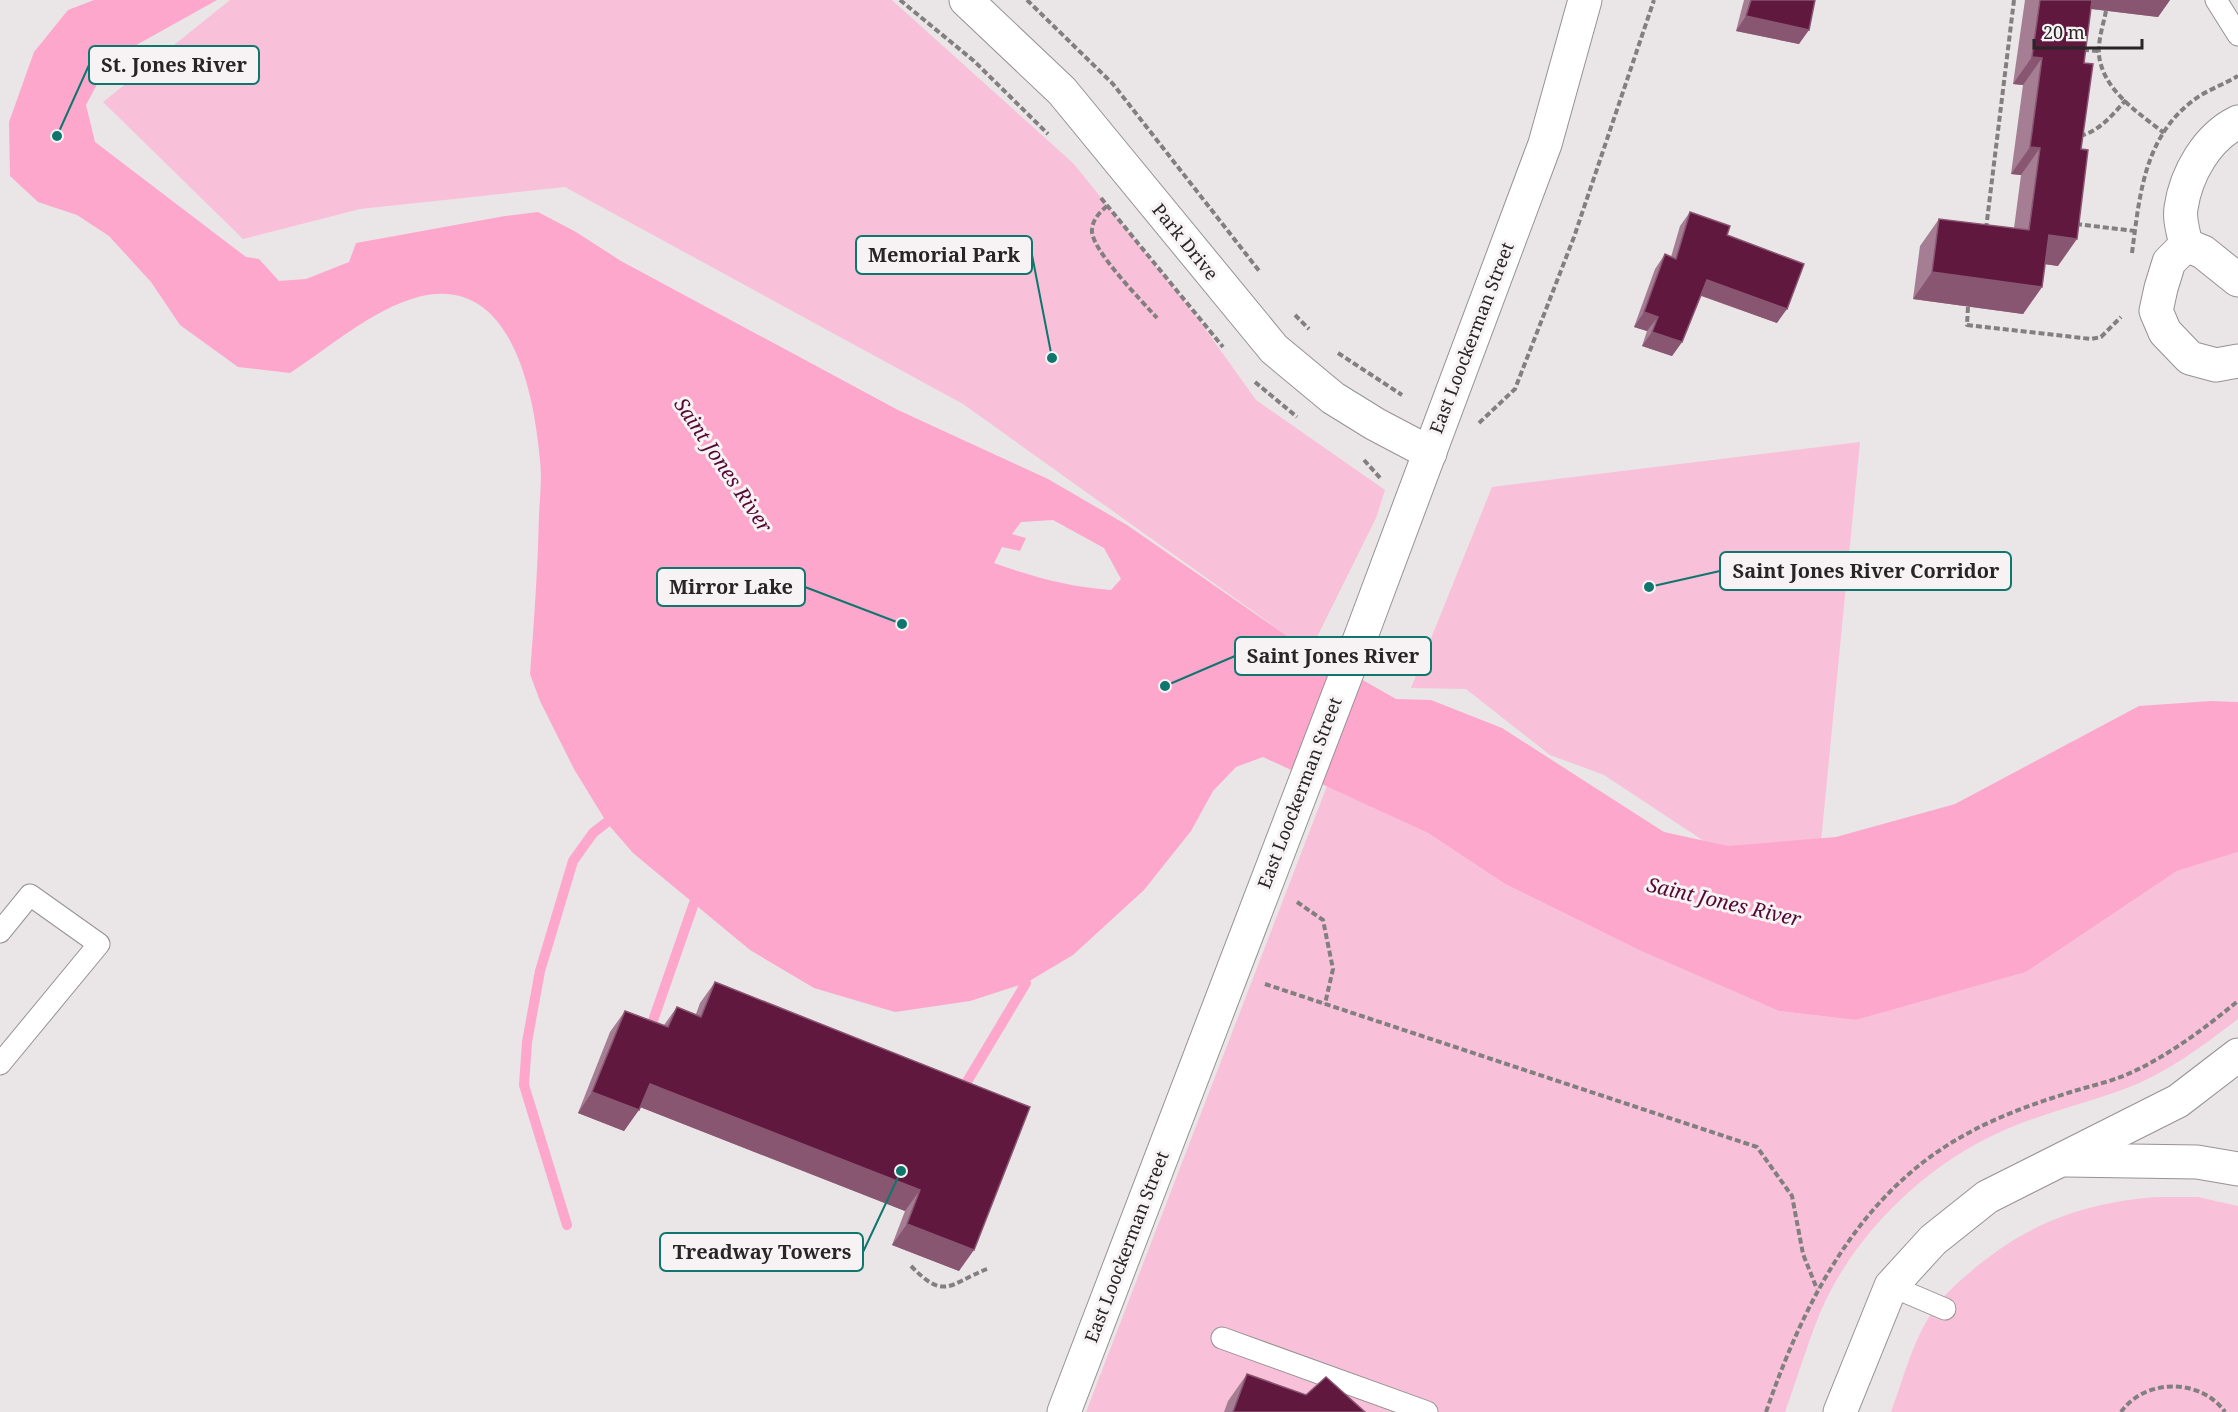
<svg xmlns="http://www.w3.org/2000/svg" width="2238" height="1412" font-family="'Noto Serif',serif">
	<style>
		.green { fill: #f9c1d9 }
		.water { fill: #fda7cd; fill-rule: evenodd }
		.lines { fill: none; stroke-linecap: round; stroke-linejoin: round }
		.stream { stroke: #fda7cd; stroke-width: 10 }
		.service-casing { stroke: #979294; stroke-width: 23 }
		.minor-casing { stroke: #979294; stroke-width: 35 }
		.tertiary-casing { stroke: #979294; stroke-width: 35 }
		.path { stroke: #827f80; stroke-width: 4; stroke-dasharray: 6 3; stroke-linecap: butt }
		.service { stroke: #fff; stroke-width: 21 }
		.minor { stroke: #fff; stroke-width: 33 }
		.tertiary { stroke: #fff; stroke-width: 33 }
		.wall { fill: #a57e93 }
		.shaded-wall { fill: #895671 }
		.building { fill: #60183f; stroke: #895671; stroke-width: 1.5 }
		.labels { text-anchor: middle; stroke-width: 6; stroke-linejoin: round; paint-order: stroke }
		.street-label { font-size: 18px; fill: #272526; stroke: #f7f2f4 }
		.water-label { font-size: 20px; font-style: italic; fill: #540934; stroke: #f7f2f4 }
		.leader { fill: none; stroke: #0f766e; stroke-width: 2 }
		.callout-dot { fill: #0f766e; stroke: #f7f2f4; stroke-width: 2 }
		.callout { fill: #f7f2f4; stroke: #0f766e; stroke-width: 2 }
		.callout-label { font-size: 20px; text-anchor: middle; font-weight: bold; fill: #272526 }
	</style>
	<rect width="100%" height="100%" fill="#eae5e7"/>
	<!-- green -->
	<g class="green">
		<polygon points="230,0 892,0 1074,164 1196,316 1256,400 1385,490 1376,518 1316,639 1296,642 963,404 565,187 360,209 243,239 103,102"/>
		<polygon points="1860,442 1819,862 1719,851 1604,775 1550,755 1466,689 1411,688 1492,487"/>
		<path d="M1327 786 1428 833 1505 884 1641 951 1779 1011 1856 1020 2026 972 2177 871 2238 852V1019C2204 1045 2167 1073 2127 1088 2085 1104 2039 1114 1998 1133 1923 1167 1852 1237 1820 1313 1807 1345 1797 1379 1785 1412H1086Z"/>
		<path d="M2156 1197H2198L2238 1206V1412H1891C1903 1380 1912 1343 1931 1314 1943 1295 1958 1282 1975 1268 2031 1222 2084 1203 2156 1197Z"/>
	</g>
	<!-- water -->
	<path class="water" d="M94 0H217L131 48 103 73 86 105 95 142 246 257 259 259 279 281 306 279 349 262 356 243 505 216 538 212 576 232 621 261 898 410 1048 479 1127 525 1296 642 1396 699 1431 700 1502 728 1664 832 1728 846 1836 837 1955 804 2139 706 2211 701 2238 702V852L2177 871 2026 972 1856 1020 1779 1011 1641 951 1505 884 1428 833 1263 757 1236 767 1213 791 1191 831 1144 890 1073 955 1026 983 970 1001 895 1012 814 988 750 950 633 853 607 823 574 769 540 701 530 674C534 621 538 568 539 515 540 497 542 478 540 460 534 394 512 272 418 297 371 310 330 347 290 373L238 367 180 325 151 282 109 236 77 215 38 202 10 176 9 122 34 52 68 10ZM1053 520 1104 548 1121 579 1111 590C1069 587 1033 577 994 563L1002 547 1020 551 1026 538 1012 534 1021 522Z"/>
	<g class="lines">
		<!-- stream -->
		<g class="stream">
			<polyline points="648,1035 694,903 703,894"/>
			<polyline points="965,1085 1026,983"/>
			<polyline points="567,1225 524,1085 527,1042 540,971 573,861 593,833 616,815"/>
		</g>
		<defs>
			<g id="service">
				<polyline points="2216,0 2238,35"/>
				<polyline points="0,932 30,895 99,944 0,1064"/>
				<polyline points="1891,1286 1945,1309"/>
				<polyline points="1222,1338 1427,1412"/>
			</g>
			<g id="minor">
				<polyline points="966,0 1062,91 1274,349 1333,398 1375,424 1430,453"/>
				<polyline points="2186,245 2169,262 2161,288 2156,311 2165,332 2190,358 2216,365 2238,361"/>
				<path d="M2186 245C2184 234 2179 220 2181 208 2186 174 2207 137 2238 122"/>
				<polyline points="2186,245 2203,252 2238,280"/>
			</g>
			<g id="tertiary">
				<polyline points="2066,1160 2197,1162 2238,1169"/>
				<polyline points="1064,1412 1364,628 1545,144 1585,0"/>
				<polyline points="1840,1412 1891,1286 1933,1240 1987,1197 2178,1101 2238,1055"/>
			</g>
		</defs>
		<!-- service casing -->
		<use href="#service" class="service-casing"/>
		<!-- minor casing -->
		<use href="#minor" class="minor-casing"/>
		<!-- tertiary casing -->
		<use href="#tertiary" class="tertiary-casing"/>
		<!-- path -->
		<g class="path">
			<polyline points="900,0 974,61 1048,134"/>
			<polyline points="1027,0 1113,84 1260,272"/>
			<path d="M2106 11C2103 26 2096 46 2100 61 2107 93 2140 114 2164 133"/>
			<polyline points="2083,50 2100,51"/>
			<path d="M2080 136C2100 131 2112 115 2126 100"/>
			<polyline points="1101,198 1223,347"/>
			<path d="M1107 206C1100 212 1093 219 1092 229 1089 248 1143 302 1157 318"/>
			<polyline points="2076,224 2135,231"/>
			<polyline points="1986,229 2014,0"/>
			<path d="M2132 253C2140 193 2144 132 2201 95 2213 88 2226 83 2238 76"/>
			<polyline points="1968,307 1967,325 2091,339 2101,337 2121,317"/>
			<polyline points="1295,315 1309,329"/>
			<polyline points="1338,353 1402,395"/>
			<polyline points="1255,382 1297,417"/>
			<polyline points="1479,423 1515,389 1574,237 1654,0"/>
			<polyline points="1364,460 1381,479"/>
			<polyline points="1297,902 1323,920 1333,969 1325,1004"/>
			<polyline points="1265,984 1757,1147 1792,1196 1803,1254 1817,1289"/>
			<path d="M911 1266C945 1301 949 1284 987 1269"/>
			<path d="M1766 1412C1805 1299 1862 1187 1974 1130 2004 1114 2039 1102 2071 1092 2090 1086 2110 1082 2128 1074 2167 1057 2205 1028 2238 1001"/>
			<path d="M2121 1412C2145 1378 2201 1378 2225 1412"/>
		</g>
		<!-- service -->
		<use href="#service" class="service"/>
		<!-- minor -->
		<use href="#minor" class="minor"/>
		<!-- tertiary -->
		<use href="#tertiary" class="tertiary"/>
	</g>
	<!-- wall -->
	<g class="wall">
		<polygon points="1744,0 1815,0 1799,44 1736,31"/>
		<polygon points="2025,0 2170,0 2158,17 2091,9 2058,266 2045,264 2042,287 2023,314 1913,299 1920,246 1939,219 2014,228 2021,175 2011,174 2023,85 2013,84"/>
		<polygon points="1690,212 1727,235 1777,323 1701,296 1682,342 1672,356 1642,346 1647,331 1634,327 1655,269 1665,254 1671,257 1680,226"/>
		<polygon points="715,982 1030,1107 959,1271 892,1245 905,1211 640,1107 624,1131 578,1113 610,1032 625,1011 664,1025 677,1007 696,1014 700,1003"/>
		<polygon points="1247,1374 1306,1395 1365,1412 1224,1412 1228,1401"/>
	</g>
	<!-- shaded-wall -->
	<g class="shaded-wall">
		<polygon points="2081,0 2170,0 2158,17 2076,7"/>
		<polygon points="1746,16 1809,30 1799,44 1736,31"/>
		<polygon points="2032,57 2042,58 2023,85 2013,84"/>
		<polygon points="2030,147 2040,148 2021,175 2011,174"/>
		<polygon points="2049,235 2077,239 2058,266 2030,262"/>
		<polygon points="1932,272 2042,287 2023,314 1913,299"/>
		<polygon points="1707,280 1787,309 1777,323 1697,294"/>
		<polygon points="1644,312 1658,317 1647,331 1634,327"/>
		<polygon points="1652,332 1682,342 1672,356 1642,346"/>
		<polygon points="650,1084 920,1190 905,1211 635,1105"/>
		<polygon points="592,1092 639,1110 624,1131 578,1113"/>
		<polygon points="907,1224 974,1250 959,1271 892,1245"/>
	</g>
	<!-- building -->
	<g class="building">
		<polygon points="1751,0 1815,0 1809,30 1746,16"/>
		<polygon points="2040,0 2092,0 2084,63 2093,64 2081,149 2088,150 2077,239 2049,235 2042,287 1932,272 1939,219 2029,230 2040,148 2030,147 2042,58 2032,57"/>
		<polygon points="1690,212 1730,226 1727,235 1804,264 1787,309 1707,280 1682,342 1652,332 1658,317 1644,312 1665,254 1676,259"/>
		<polygon points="715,982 1030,1107 974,1250 907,1224 920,1190 650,1084 639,1110 592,1092 625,1011 668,1027 677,1007 701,1017"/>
		<polygon points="1247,1374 1306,1395 1326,1377 1365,1412 1233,1412"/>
	</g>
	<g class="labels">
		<!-- street labels -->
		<g class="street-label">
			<text transform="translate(1185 242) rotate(51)" y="6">Park Drive</text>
			<text transform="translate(1472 338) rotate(-69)" y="6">East Loockerman Street</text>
			<text transform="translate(1300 793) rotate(-69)" y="6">East Loockerman Street</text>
			<text transform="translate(1127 1247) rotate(-69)" y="6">East Loockerman Street</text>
		</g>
		<!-- water labels -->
		<g class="water-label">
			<text transform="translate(723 465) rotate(56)" y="7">Saint Jones River</text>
			<text transform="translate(1724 902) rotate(13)" y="7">Saint Jones River</text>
		</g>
	</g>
	<!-- callouts -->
	<path class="leader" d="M57 136L89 65M1052 358L1032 255M1649 587L1720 571M902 624L805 587M1165 686L1235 656M901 1171L863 1252"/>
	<g class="callout-dot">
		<circle cx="57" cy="136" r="6"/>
		<circle cx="1052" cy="358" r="6"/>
		<circle cx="1649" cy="587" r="6"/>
		<circle cx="902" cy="624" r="6"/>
		<circle cx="1165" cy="686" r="6"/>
		<circle cx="901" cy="1171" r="6"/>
	</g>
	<g class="callout">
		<rect x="89" y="46" width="170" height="38" rx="6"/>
		<rect x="856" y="236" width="176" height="38" rx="6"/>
		<rect x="1720" y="552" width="291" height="38" rx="6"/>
		<rect x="657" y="568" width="148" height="38" rx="6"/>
		<rect x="1235" y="637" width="196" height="38" rx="6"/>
		<rect x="660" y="1233" width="203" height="38" rx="6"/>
	</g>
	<g class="callout-label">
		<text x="174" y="72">St. Jones River</text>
		<text x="944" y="262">Memorial Park</text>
		<text x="1866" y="578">Saint Jones River Corridor</text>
		<text x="731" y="594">Mirror Lake</text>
		<text x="1333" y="663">Saint Jones River</text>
		<text x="762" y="1259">Treadway Towers</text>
	</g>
	<!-- scale -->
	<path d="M2034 39v9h108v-9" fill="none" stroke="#272526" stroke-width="3"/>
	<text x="2043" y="39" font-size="18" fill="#272526" stroke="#f7f2f4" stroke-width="4.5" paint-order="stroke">20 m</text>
</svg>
